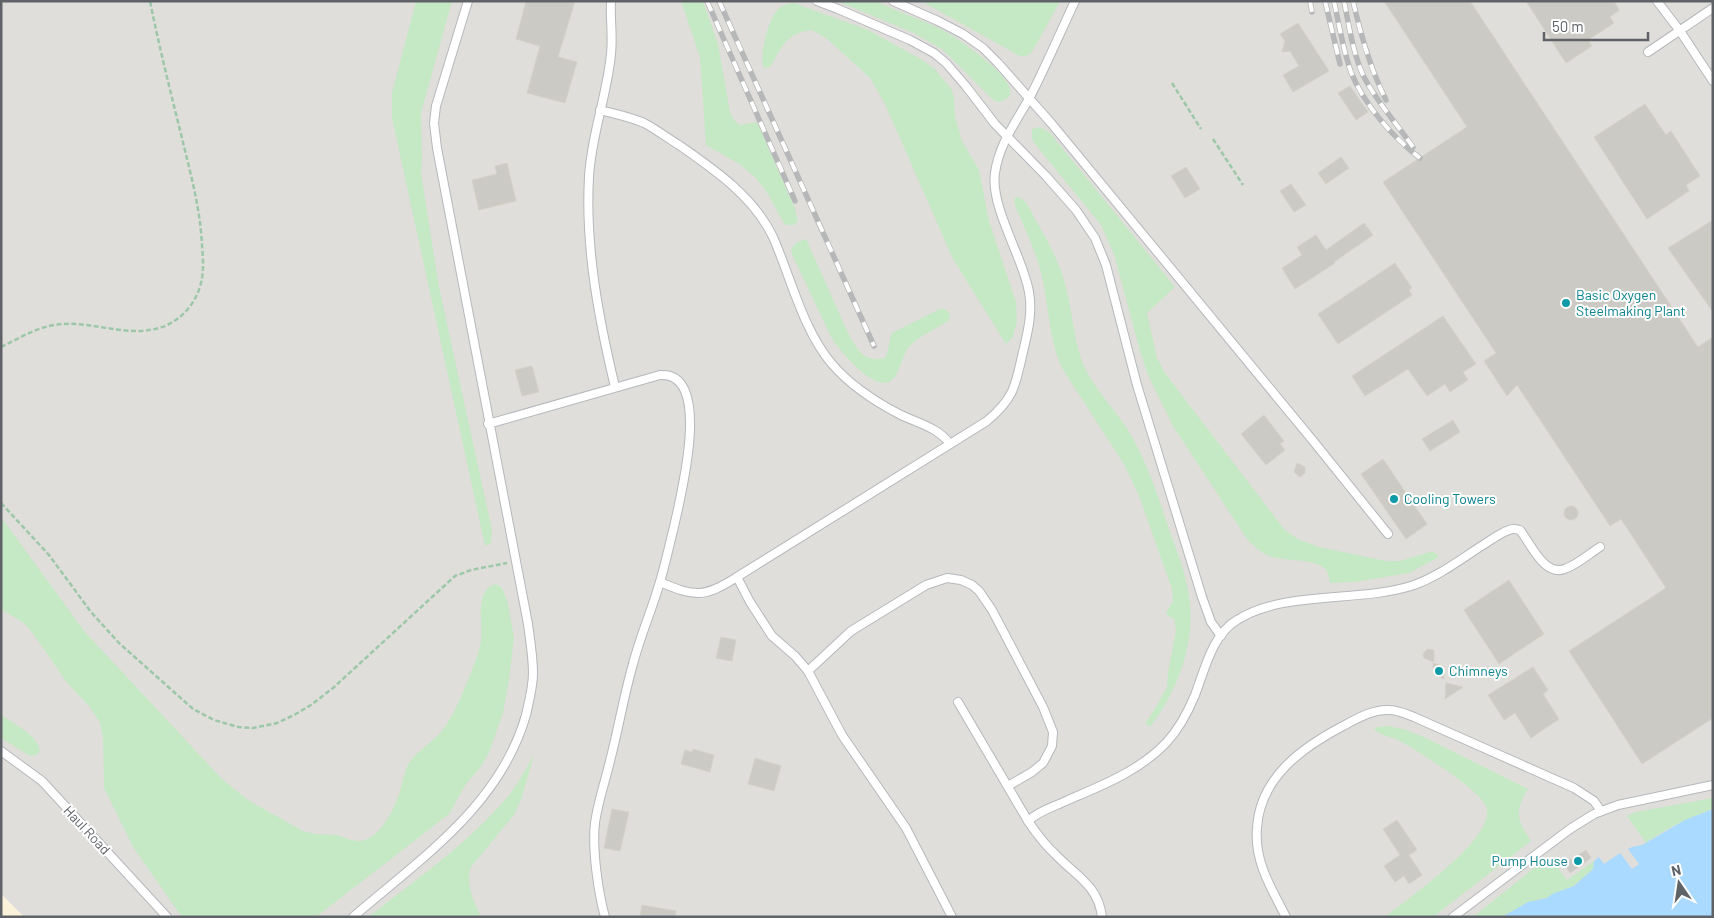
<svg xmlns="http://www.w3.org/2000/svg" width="1714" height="918" font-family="Barlow,sans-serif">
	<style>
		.industrial { fill: #e0deda }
		.green { fill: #c5e8c5 }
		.sand { fill: #fbf3d9 }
		.water { fill: #aadaff }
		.building { fill: #cccac5; stroke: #d6d1c6 }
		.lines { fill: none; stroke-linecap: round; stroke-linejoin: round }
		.lane-casing { stroke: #b5b8bc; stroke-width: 10 }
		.path { stroke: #9cc7a9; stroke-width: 2.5; stroke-dasharray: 5 2.5; stroke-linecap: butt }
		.lane { stroke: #fff; stroke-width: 8 }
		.rail-casing { stroke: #b6b7b8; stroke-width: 5.5 }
		.rail { stroke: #fff; stroke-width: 4; stroke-dasharray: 11; stroke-linecap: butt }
		.culture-dot { fill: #0f9aa8; stroke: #fff; stroke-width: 2 }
		.labels { text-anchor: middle; stroke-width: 4; stroke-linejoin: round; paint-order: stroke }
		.culture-label { font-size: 14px; fill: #0d838f; stroke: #fff; text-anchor: start }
		.street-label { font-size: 14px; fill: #5f6368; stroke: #fff }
	</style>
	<rect width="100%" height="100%" fill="#f1efe8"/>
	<!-- industrial -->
	<polygon class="industrial" points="1,1 1713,1 1713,917 24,917 1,894"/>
	<!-- green -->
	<g class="green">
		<polygon points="416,1 452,1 421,113 422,160 421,173 439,287 492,530 491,543 485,546 392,118 392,93"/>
		<polygon points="681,1 703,1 718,44 730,112 734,120 740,125 757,122 795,209 798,221 794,225 786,225 783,222 768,194 755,177 739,164 706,145 700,57"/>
		<path d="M837 1C849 1 864 0 875 1 881 3 887 6 893 9 908 15 924 21 939 28 951 34 1042 92 999 102L993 100 943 50 914 33Z"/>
		<polygon points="921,1 1058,1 1059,3 1032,52 1026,56 1020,56"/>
		<path d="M794 3 868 30 919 58 935 69 952 90 954 98 955 117 962 141 979 170 989 221 1016 302 1017 321 1013 337 1006 344 953 259 884 102 870 78 826 38 812 30C786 33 783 46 770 67L764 68C758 56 769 17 779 8 783 5 789 3 794 3Z"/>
		<path d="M1040 127 1050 133 1175 287 1147 313 1157 358 1165 373 1284 529 1298 539 1319 547 1386 561H1400L1430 552H1434L1439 557 1409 573 1355 582 1330 583C1329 577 1329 572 1324 568 1312 558 1285 562 1269 556 1260 552 1254 546 1247 539L1173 426 1148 375 1140 351 1114 254 1101 225 1035 144 1032 139V129Z"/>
		<path d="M1016 197C1026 198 1031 211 1035 219 1047 239 1059 261 1065 284 1072 308 1073 334 1081 358 1090 385 1113 406 1128 430 1148 463 1159 499 1171 535 1179 557 1188 580 1190 604 1194 648 1176 693 1150 727L1145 723 1153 712 1167 687 1168 672 1176 630 1174 619 1168 616 1166 613 1173 601 1172 589 1139 496 1125 466 1062 368C1049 340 1049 307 1042 277 1037 253 1024 228 1015 205L1014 200Z"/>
		<path d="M806 239 848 333C858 350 864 363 885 358 890 350 888 341 892 333L940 309H945C950 313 951 316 948 321 936 329 919 336 910 346 901 355 901 372 892 380 876 395 838 349 831 337L791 252V249L797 242Z"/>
		<path d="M1 517 85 632 221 778 248 800 303 831C315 835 325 834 337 835 344 837 351 841 359 841 379 841 395 808 400 791 403 782 404 771 409 763 417 751 430 744 439 734 454 718 467 683 475 662 477 656 480 648 481 641 483 624 474 589 496 584L501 587 504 592 508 604 514 638 509 680 503 713 489 753 479 769 466 784 449 814 316 917H182L133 847 104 788 103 736 99 721 89 706 68 684 34 635 25 624 1 609Z"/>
		<path d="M1 715C14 724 38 735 40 751L36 755 30 756 1 738Z"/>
		<path d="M1388 726 1403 729 1424 737 1528 789C1514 813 1517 819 1531 841L1433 917H1385C1407 899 1499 836 1486 806 1479 791 1436 763 1421 754 1414 749 1406 744 1398 740 1391 737 1379 735 1374 729L1377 727Z"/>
		<path d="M534 755 521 800 514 815 471 867C465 885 474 901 481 917H368C417 879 470 842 510 794 519 782 526 768 534 755Z"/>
		<path d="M1713 798V809C1689 818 1666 828 1646 843L1627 816 1636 812Z"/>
		<polygon points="1549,856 1567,880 1594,861 1593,869 1574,886 1552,894 1547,898 1528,902 1502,917 1473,917"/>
	</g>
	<!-- sand -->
	<polygon class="sand" points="1,894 24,917 1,917"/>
	<!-- water -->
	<polygon class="water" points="1713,809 1713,917 1502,917 1528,902 1547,898 1552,894 1574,886 1593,869 1594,861 1599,857 1604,864 1620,853 1632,869 1639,864 1628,849 1632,847 1642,845 1685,820"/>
	<!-- building -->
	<g class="building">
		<polygon points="526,1 575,1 558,57 577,62 565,103 527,93 540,46 516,39"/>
		<polygon points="1384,1 1470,1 1698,347 1713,337 1713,718 1642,764 1569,651 1666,588 1621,519 1610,526 1517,385 1507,396 1484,361 1496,353 1383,182 1467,127"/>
		<polygon points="1526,1 1614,1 1619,10 1610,17 1614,23 1588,40 1592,46 1566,63"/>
		<polygon points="1298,23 1329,71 1293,92 1283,75 1299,66 1290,51 1282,52 1285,41 1280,34"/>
		<polygon points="1350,86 1368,112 1356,120 1338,93"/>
		<polygon points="1645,104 1666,135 1671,131 1700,176 1686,185 1689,191 1647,219 1594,137"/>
		<polygon points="1341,157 1349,168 1326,184 1318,173"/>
		<polygon points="507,163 516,201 479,210 472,180 497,174 495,166"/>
		<polygon points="1186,167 1200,189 1185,198 1171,176"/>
		<polygon points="1291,184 1306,205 1294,212 1280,191"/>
		<polygon points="1713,220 1713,312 1668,248"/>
		<polygon points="1364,223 1373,235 1334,262 1335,263 1295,289 1282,268 1302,255 1297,247 1316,235 1326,250"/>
		<polygon points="1395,263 1412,288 1409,290 1412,295 1338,344 1318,314"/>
		<polygon points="1443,316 1476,364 1463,372 1468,380 1450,392 1445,384 1427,396 1408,369 1365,396 1352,376"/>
		<polygon points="532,366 539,392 522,396 515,370"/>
		<polygon points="1264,415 1284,441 1280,444 1285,450 1266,465 1241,434"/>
		<polygon points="1453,420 1460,432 1430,451 1422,439"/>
		<polygon points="1383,459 1427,524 1406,539 1361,474"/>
		<polygon points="1297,463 1305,467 1305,473 1300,477 1294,472"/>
		<circle cx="1571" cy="513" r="7"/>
		<polygon points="1509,580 1544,634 1499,664 1464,610"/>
		<polygon points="721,637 736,640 732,661 716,658"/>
		<polygon points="1427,649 1434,650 1434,662 1424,658 1423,654"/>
		<polygon points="1433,663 1442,666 1444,670 1444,679 1434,675"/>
		<polygon points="1533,667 1548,690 1543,694 1559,719 1531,738 1515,713 1504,720 1488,695"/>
		<polygon points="1446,683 1463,687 1445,699"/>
		<polygon points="693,749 714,755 710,772 681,764 685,750 692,752"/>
		<polygon points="755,758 781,766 774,791 748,784"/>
		<polygon points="612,809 629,812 620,851 604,848"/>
		<polygon points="1397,820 1417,850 1409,855 1422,875 1409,884 1404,876 1395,882 1384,866 1400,855 1383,829"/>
		<polygon points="1586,850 1591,858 1570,873 1564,864"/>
		<polygon points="642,905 676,911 675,917 640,917"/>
	</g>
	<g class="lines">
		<defs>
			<g id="lane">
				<path d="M611 1C610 19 613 37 611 54 607 96 591 136 589 177 585 248 599 320 615 387"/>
				<polyline points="817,1 838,9 910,40 934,53 946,63 965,85 995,124 1046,176 1076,210 1095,238 1106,265 1137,385 1202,597 1211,622 1221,636"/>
				<polyline points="893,1 938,21 963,34 983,48 998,63 1051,123 1314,442 1388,534"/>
				<polyline points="1657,1 1680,31 1713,81"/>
				<polyline points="1648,52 1713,8"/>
				<path d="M600 110C615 114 630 117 644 123 656 129 667 138 679 145 715 170 754 197 773 237 791 278 803 330 832 364 850 385 874 401 899 414 917 423 938 427 950 444"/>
				<path d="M488 424 660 375C714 371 680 498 674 527 669 546 665 566 659 585 651 612 640 637 633 664 624 695 619 726 611 757 606 779 598 801 595 823 592 848 598 892 605 917"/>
				<path d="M737 577 987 421C1013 399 1015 388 1022 356 1027 335 1033 314 1029 292 1023 257 990 207 995 173 999 144 1016 122 1030 97 1046 66 1060 33 1075 1"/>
				<path d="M660 582C695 597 704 598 737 577L750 602 772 636 795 656 808 671 842 735 906 828 952 917"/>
				<polyline points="808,671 851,631 926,585 947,578 961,580 972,585 979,591 992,610 1043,707 1053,732 1052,746 1043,763 1032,772 1008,786"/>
				<path d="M958 702 1028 821C1040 810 1054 807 1068 800 1103 785 1139 771 1166 743 1179 729 1188 712 1195 695 1205 669 1212 635 1237 620 1284 590 1360 603 1414 585 1439 576 1461 559 1483 545 1491 540 1500 533 1509 530 1513 528 1516 529 1520 530 1531 544 1545 579 1567 568 1579 563 1589 554 1600 547"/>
				<polyline points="1,751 42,781 167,917"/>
				<path d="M1028 821C1036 833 1045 845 1056 855 1076 876 1098 885 1102 917"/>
				<path d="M353 917C421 858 500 806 526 715 529 701 533 687 533 673 533 657 530 640 528 624L437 148 434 123 436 106 468 1"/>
				<path d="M1286 917C1271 888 1254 861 1257 828 1260 778 1301 748 1343 726 1356 719 1373 709 1389 710 1398 710 1406 714 1414 717L1574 788 1594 801 1601 811"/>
				<polyline points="1453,917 1570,829 1594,814 1618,805 1713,785"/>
			</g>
		</defs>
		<!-- lane casing -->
		<use href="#lane" class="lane-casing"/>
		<!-- path -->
		<g class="path">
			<polyline points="1172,83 1201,129"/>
			<polyline points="1213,139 1243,185"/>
			<path d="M1 347C18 339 35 328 54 325 89 319 124 338 159 328 180 322 196 304 201 283 204 271 203 258 202 245 200 206 190 172 181 134 170 90 159 46 150 1"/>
			<polyline points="1,503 49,555 91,612 119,643 193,709 214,720 238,727 253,728 277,723 294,715 311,705 333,688 455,576 471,570 507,563"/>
		</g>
		<!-- lane -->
		<use href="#lane" class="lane"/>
		<defs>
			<g id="rail">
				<polyline points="707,1 795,201"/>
				<polyline points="719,1 874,346"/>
				<polyline points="1310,1 1312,12"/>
				<polyline points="1325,1 1340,64"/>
				<path d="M1334 1C1339 25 1343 49 1351 72 1363 103 1393 138 1420 158"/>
				<path d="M1344 1C1349 26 1353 54 1364 77 1377 102 1397 124 1413 147"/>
				<path d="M1353 1C1361 36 1370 68 1386 100"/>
			</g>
		</defs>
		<!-- rail casing -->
		<use href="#rail" class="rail-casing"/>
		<!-- rail -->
		<use href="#rail" class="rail"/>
	</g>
	<!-- markers -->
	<g class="culture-dot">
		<circle cx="1566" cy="303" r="5"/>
		<circle cx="1394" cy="499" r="5"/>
		<circle cx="1439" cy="671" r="5"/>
		<circle cx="1578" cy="861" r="5"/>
	</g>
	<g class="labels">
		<!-- culture labels -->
		<g class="culture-label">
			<text x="1576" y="300">Basic Oxygen<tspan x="1576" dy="16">Steelmaking Plant</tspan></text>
			<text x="1404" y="504">Cooling Towers</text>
			<text x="1449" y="676">Chimneys</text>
			<text x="1568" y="866" text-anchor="end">Pump House</text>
		</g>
		<!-- street labels -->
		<g class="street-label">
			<text transform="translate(87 830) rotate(47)" y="5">Haul Road</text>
		</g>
	</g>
	<!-- border -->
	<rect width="1714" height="918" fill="none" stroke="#5f6368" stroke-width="5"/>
	<!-- north arrow -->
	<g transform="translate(1679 883) rotate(347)" stroke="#ffffff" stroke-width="4" paint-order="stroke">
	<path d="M0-4L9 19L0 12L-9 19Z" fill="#5f6368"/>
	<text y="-8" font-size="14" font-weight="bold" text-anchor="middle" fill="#5f6368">N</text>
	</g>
	<!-- scale -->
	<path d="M1544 32v8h104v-8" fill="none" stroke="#5f6368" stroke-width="2.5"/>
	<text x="1552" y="32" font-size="15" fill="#5f6368" stroke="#ffffff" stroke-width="4" paint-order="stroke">50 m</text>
</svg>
